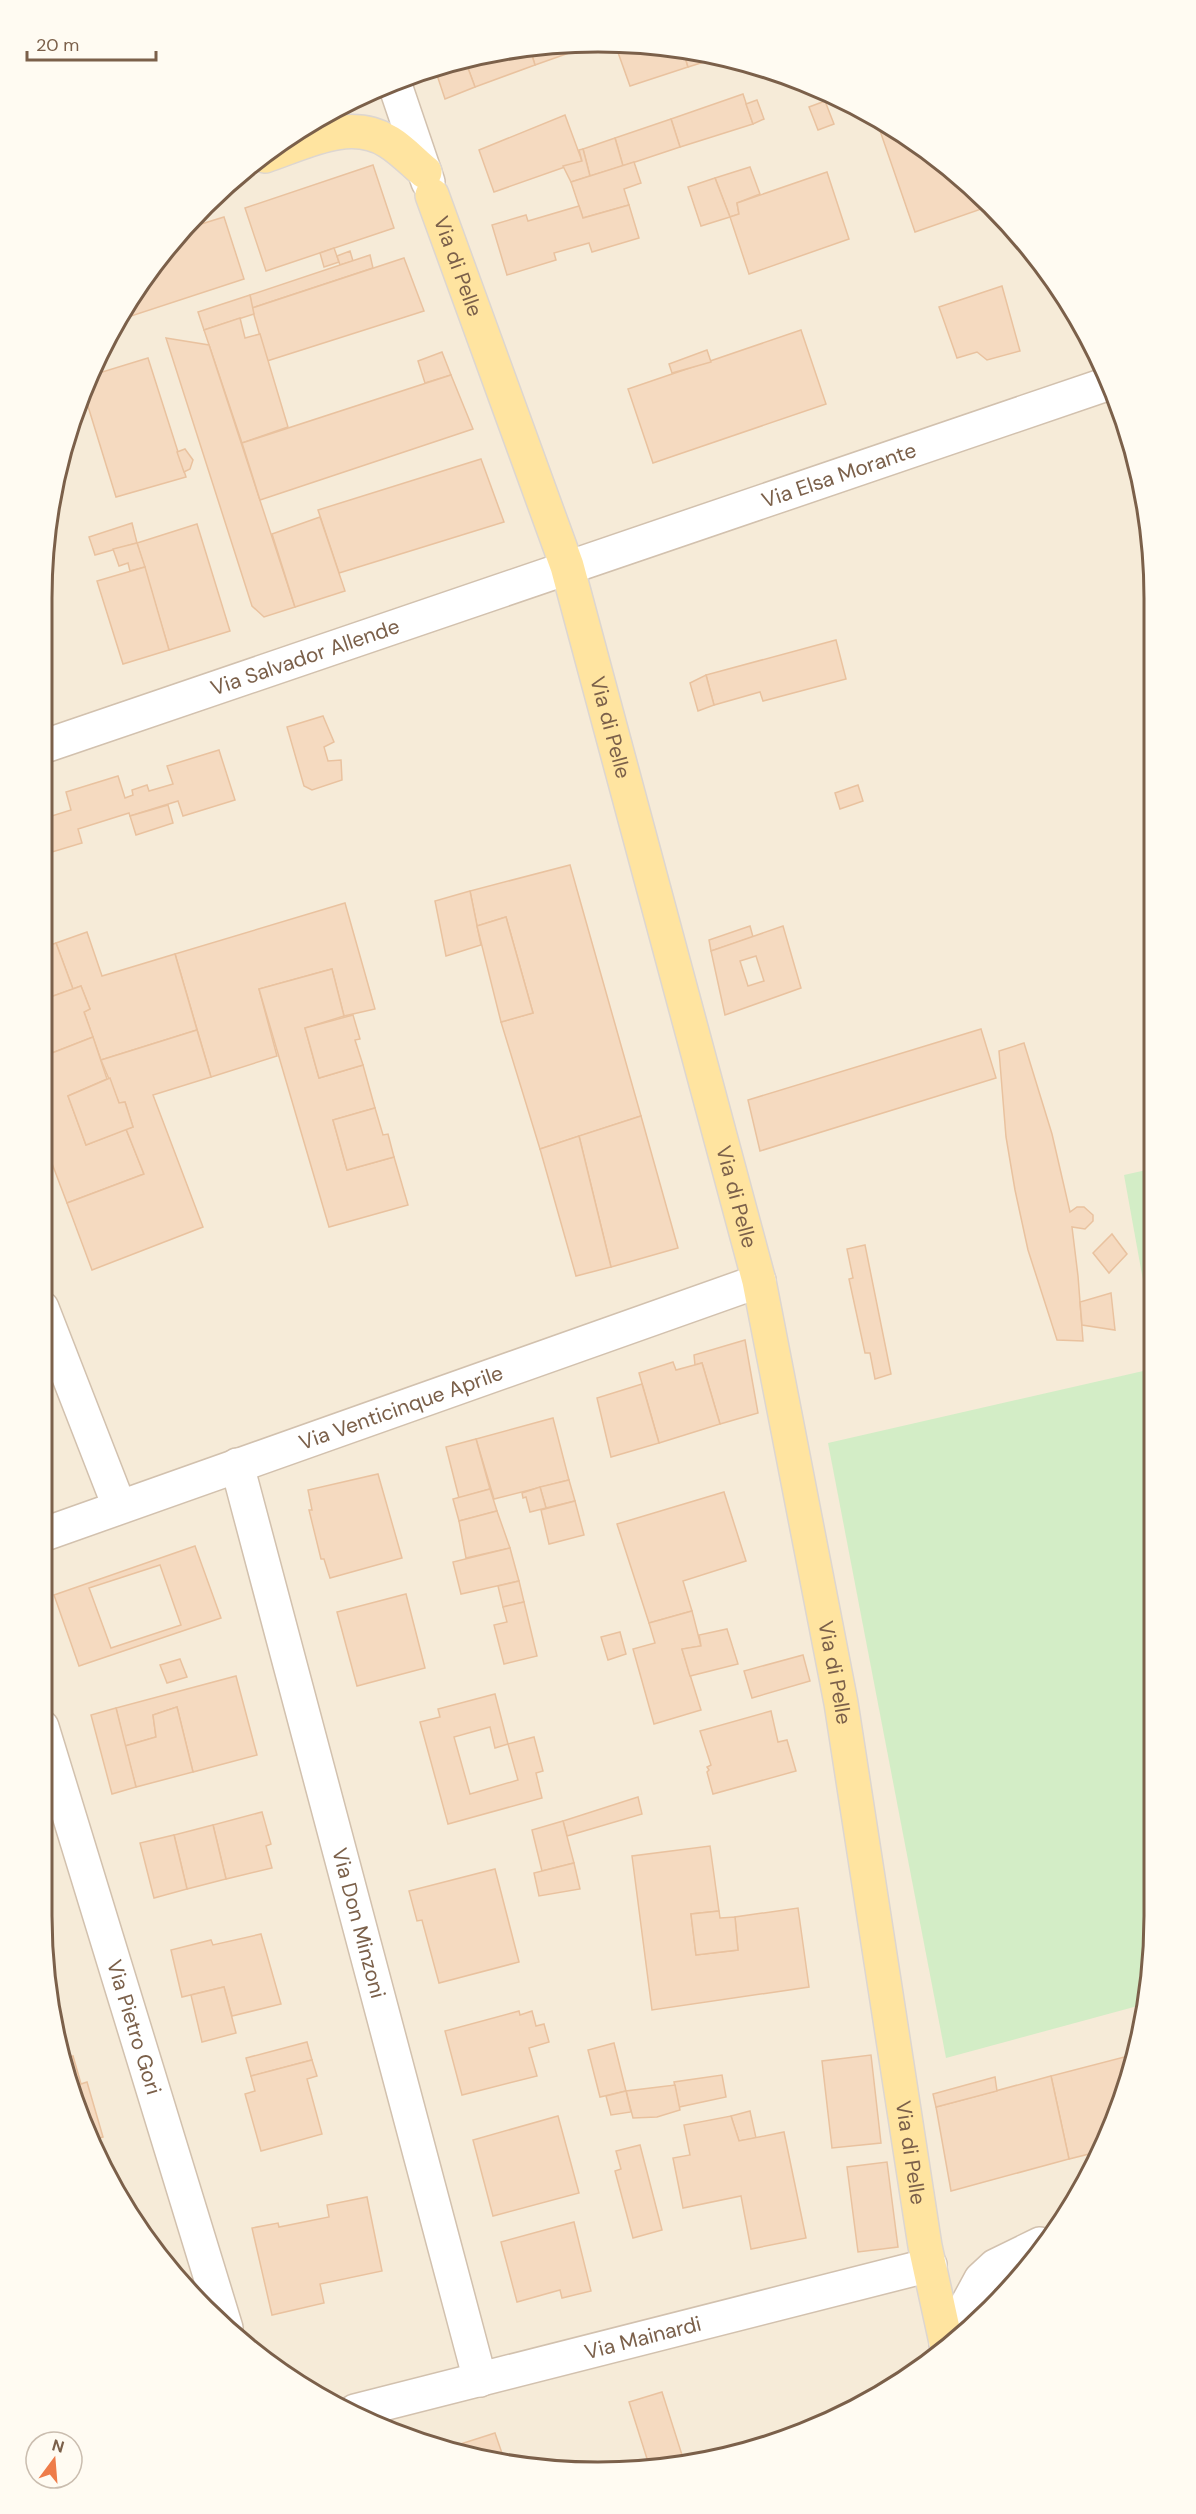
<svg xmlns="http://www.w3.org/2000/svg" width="1196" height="2514" font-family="'DM Sans',sans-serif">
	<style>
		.residential { fill: #f6ebd8 }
		.green { fill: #d3edc6 }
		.building { fill: #f5dac0; stroke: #e9c29f; stroke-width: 1.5; fill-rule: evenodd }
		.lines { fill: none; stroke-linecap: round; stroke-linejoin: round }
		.minor-casing { stroke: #d2c1ae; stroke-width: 36 }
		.major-casing { stroke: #ddd6d0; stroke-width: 36 }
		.minor { stroke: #fff; stroke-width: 33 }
		.major { stroke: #ffe4a0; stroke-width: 33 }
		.labels { text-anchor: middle; stroke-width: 6; stroke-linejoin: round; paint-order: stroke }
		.street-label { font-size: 21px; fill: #7b604a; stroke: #fffbf2 }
		.rim { fill: none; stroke: #7b604a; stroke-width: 3 }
	</style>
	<rect width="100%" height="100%" fill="#fef8ea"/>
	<!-- residential -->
	<polygon class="residential" points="598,42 707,53 811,84 937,157 1039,260 1112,386 1149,525 1154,1916 1143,2025 1112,2129 1016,2283 936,2357 844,2415 670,2467 489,2461 320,2397 231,2334 157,2255 72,2095 42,1916 42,598 53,489 84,385 136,289 205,205 289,136 386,84 490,53"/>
	<!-- green -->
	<g class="green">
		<polygon points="1151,1169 1151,1170 1152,1330 1124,1175"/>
		<polygon points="1152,1369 1154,1916 1145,2004 946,2058 828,1443"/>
	</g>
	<!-- building -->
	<g class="building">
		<polygon points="600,42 535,65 530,49 598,42"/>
		<polygon points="615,44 683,50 688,67 630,86"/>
		<polygon points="530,49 535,65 475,87 465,60 490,53"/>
		<polygon points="683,50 707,53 720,57 688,67"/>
		<polygon points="465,60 475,87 445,99 435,69"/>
		<polygon points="743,94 753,124 680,147 671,119"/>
		<polygon points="757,100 764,119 753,124 746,104"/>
		<polygon points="825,101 834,124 818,130 809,107"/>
		<polygon points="565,115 582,161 494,192 479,150"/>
		<polygon points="671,119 680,147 623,166 615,138"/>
		<polygon points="880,124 937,157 987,207 915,232 878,125"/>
		<polygon points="615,138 623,166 590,176 583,149"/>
		<polygon points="583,149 590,176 571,182 563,166 582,161 579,150"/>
		<polygon points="634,162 641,183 624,189 629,205 583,218 571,182"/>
		<polygon points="373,165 394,228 266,271 245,208"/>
		<polygon points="750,167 760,194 737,203 739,214 730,217 715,178"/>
		<polygon points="827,172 849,239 749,274 730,217 739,214 737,203"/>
		<polygon points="715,178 730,217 701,226 688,187"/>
		<polygon points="629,205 639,238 592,252 589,243 554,253 556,260 507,275 492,225 526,215 528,221 579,206 583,218"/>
		<polygon points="224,217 244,279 119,320 136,289 185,229"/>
		<polygon points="334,248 339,262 324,267 320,253"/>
		<polygon points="350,251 353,261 340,265 337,256"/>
		<polygon points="370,255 373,268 252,308 250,295"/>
		<polygon points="404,258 424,311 267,361 252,308"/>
		<polygon points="1002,286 1020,351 987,360 977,352 957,358 939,307"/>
		<polygon points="250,295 254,314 204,330 198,312"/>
		<polygon points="240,318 245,338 260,334 288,427 242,443 204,330"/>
		<polygon points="801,330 826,404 653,463 628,389"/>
		<polygon points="166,338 209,345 295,607 264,617 252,606"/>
		<polygon points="707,350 711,362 672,373 669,364"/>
		<polygon points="442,352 451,375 425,383 418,361"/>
		<polygon points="148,358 186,477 116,497 83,390 89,376"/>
		<polygon points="451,375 473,429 260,500 242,443"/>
		<polygon points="185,449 193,460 190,469 184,472 177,452"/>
		<polygon points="481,459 504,522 339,573 318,510"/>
		<polygon points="320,517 345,591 295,607 272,534"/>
		<polygon points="132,523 137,543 95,555 89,537"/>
		<polygon points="197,524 230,631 169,650 137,543"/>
		<polygon points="137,543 145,567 130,571 128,563 119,566 113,549"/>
		<polygon points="145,567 169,650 123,664 97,581"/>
		<polygon points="836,640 846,679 763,701 760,692 714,705 706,675"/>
		<polygon points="706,675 714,705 698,711 690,683"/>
		<polygon points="323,716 334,742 324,747 328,761 341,760 342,780 312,790 304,786 287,727"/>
		<polygon points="219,750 235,800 183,816 178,801 130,816 129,813 78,829 82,843 42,855 42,819 71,810 66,792 118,776 125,798 133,795 132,790 147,785 149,791 173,784 167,766"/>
		<polygon points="858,785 863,801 840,809 835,793"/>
		<polygon points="168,805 173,823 136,835 130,816"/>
		<polygon points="570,865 641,1116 540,1149 501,1022 533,1013 506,917 477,926 470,891"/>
		<polygon points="470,891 481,945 446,956 435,901"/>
		<polygon points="345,903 375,1009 344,1016 332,969 259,989 277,1056 211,1077 175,954"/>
		<polygon points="506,917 533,1013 501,1022 477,926"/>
		<polygon points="750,926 753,937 711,951 709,940"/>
		<path d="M783 926 801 988 725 1015 711 951ZM756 956 764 981 748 986 740 961Z"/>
		<polygon points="87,932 102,976 175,954 197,1030 101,1060 84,1012 90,1009 81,986 73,989 56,943"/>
		<polygon points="56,943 73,989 42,1000 42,948"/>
		<polygon points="332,969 344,1016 305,1028 319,1078 363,1065 375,1108 333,1120 347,1170 394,1157 408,1205 329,1227 259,989"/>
		<polygon points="81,986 90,1009 84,1012 93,1037 52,1053 42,1026 42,1000"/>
		<polygon points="353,1015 360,1039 355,1040 363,1065 319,1078 305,1028"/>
		<polygon points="42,1026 52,1053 93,1037 107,1079 68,1096 86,1145 126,1129 144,1174 67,1203 42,1137"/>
		<polygon points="981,1029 996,1078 760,1151 748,1100"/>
		<polygon points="197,1030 211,1077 153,1095 203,1227 92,1270 67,1203 144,1174 126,1129 133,1127 125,1102 119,1103 101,1060"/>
		<polygon points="1024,1043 1052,1134 1070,1212 1077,1207 1084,1207 1093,1215 1093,1221 1085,1229 1072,1227 1078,1276 1083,1341 1057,1340 1028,1250 1015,1190 1006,1137 999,1051"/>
		<polygon points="110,1078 119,1103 125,1102 133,1127 86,1145 68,1096"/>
		<polygon points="375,1108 383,1135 388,1134 394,1157 347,1170 333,1120"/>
		<polygon points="641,1116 678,1248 611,1267 579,1136"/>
		<polygon points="579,1136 611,1267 576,1276 540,1149"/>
		<polygon points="1112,1234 1127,1254 1109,1273 1093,1253"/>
		<polygon points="865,1245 891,1374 875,1379 870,1353 865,1353 849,1279 853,1278 847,1249"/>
		<polygon points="1111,1293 1115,1330 1082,1325 1080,1302"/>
		<polygon points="745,1340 758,1413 720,1424 702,1363 695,1365 694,1355"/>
		<polygon points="673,1362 676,1370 702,1363 720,1424 659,1443 639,1373"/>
		<polygon points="642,1384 659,1443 611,1457 597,1398"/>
		<polygon points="553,1418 569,1480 494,1499 476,1439"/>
		<polygon points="476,1439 490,1489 459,1498 446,1447"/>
		<polygon points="378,1474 402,1558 330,1578 324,1559 321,1559 309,1510 312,1510 308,1490"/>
		<polygon points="569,1480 575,1501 546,1508 540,1487"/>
		<polygon points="540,1487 546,1508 530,1512 526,1497 523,1498 522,1493"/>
		<polygon points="490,1489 497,1511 459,1521 453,1499"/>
		<polygon points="724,1492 746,1561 683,1581 692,1611 649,1623 617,1524"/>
		<polygon points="575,1501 584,1535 549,1544 541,1510"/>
		<polygon points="497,1511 510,1548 466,1558 459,1521"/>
		<path d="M195 1546 221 1618 79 1666 54 1595ZM160 1565 181 1625 111 1648 89 1588Z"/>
		<polygon points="510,1548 519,1581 461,1594 453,1562"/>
		<polygon points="519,1581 524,1602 503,1607 498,1586"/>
		<polygon points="406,1594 425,1668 357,1686 337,1612"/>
		<polygon points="524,1602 537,1656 504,1664 494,1625 507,1622 503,1607"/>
		<polygon points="692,1611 701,1646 682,1649 701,1710 654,1724 633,1649 655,1643 649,1623"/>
		<polygon points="727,1629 738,1664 690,1676 682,1649 701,1646 699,1635"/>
		<polygon points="620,1632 626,1654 608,1660 601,1637"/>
		<polygon points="803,1655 810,1681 752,1698 744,1671"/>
		<polygon points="180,1659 187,1677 167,1683 160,1665"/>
		<polygon points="236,1676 257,1755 193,1772 177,1707 153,1715 156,1737 125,1746 116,1708"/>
		<path d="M495 1694 508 1744 534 1737 543 1771 536 1773 542 1798 448 1824 420 1722 440 1717 438 1709ZM490 1727 495 1748 508 1744 518 1780 470 1794 454 1737Z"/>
		<polygon points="177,1707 193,1772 136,1787 125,1746 156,1737 153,1715"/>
		<polygon points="116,1708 136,1787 112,1794 91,1715"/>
		<polygon points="771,1711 778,1742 787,1740 796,1771 713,1794 707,1772 709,1770 707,1767 711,1765 700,1731"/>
		<polygon points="638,1797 642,1814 567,1836 563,1821"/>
		<polygon points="262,1812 271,1844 266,1846 272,1868 226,1879 213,1825"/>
		<polygon points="563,1821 574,1863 542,1871 532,1830"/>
		<polygon points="213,1825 226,1879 187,1889 174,1835"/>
		<polygon points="174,1835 187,1889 154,1898 140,1843"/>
		<polygon points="710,1846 719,1911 691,1914 696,1955 738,1950 735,1917 798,1908 809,1987 652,2010 632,1856"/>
		<polygon points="574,1863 580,1889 539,1896 534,1873"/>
		<polygon points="495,1869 519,1962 439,1983 422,1920 417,1921 409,1891"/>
		<polygon points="719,1911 720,1918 735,1917 738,1950 696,1955 691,1914"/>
		<polygon points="261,1934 281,2004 232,2016 224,1987 182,1997 171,1950 211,1940 213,1945"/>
		<polygon points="224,1987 236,2033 202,2042 191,1995"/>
		<polygon points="519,2011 520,2015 532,2011 536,2026 544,2024 549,2042 529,2048 537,2076 462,2095 445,2031"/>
		<polygon points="307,2042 312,2060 251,2076 246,2058"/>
		<polygon points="614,2043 626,2091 600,2097 588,2050"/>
		<polygon points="871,2055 881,2143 832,2148 822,2061"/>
		<polygon points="1132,2055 1112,2129 1097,2152 1069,2159 1051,2076"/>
		<polygon points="73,2056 81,2084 87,2082 103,2137 96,2139 98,2145 72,2095 66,2058"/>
		<polygon points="312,2060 317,2076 307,2079 322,2134 261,2151 245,2094 255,2091 251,2076"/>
		<polygon points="722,2075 726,2097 679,2107 674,2082"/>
		<polygon points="1051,2076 1069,2159 951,2191 936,2107"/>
		<polygon points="995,2077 997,2091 936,2107 933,2094"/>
		<polygon points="675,2085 680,2110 657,2117 633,2118 626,2091"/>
		<polygon points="626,2091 631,2112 611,2115 606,2096"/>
		<polygon points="750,2111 756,2138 739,2141 731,2116"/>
		<polygon points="558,2116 579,2193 493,2216 473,2140"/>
		<polygon points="731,2116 739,2141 784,2132 806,2238 751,2249 741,2196 683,2208 673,2158 690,2155 684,2125"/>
		<polygon points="640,2145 662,2230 633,2238 615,2171 621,2169 616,2151"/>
		<polygon points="887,2162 898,2247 858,2252 847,2167"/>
		<polygon points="367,2197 382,2271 320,2284 324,2303 272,2315 252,2228 278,2223 279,2227 329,2217 327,2205"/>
		<polygon points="574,2222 591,2291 562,2298 560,2290 517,2302 501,2242"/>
		<polygon points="662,2392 682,2455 649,2465 629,2402"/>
		<polygon points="495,2433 505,2462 489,2461 451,2447"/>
	</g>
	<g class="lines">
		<defs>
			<g id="minor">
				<polyline points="394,82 428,182"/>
				<path id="s1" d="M42 747 1110 383"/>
				<polyline points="42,1308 119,1506"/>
				<path id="s2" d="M237 1465 480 2380"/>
				<path id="s3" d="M42 1535 759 1281"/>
				<path id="s4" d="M42 1727 226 2328"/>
				<polyline points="946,2343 981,2279 995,2266 1040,2244"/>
				<path id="s5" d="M355 2411 930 2265"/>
			</g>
			<g id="major">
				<path d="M265 156C304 143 350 117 389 142 402 150 413 162 425 172"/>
				<path id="s6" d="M432 195 567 566 759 1281 841 1703 925 2246 947 2347"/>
			</g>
		</defs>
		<!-- minor casing -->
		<use href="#minor" class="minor-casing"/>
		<!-- major casing -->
		<use href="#major" class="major-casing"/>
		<!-- minor -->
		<use href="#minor" class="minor"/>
		<!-- major -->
		<use href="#major" class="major"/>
	</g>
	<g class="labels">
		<!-- street labels -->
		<g class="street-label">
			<text dy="7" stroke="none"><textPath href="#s6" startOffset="76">Via di Pelle</textPath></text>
			<text dy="7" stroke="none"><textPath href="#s1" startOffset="842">Via Elsa Morante</textPath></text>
			<text dy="7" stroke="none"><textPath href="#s1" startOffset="278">Via Salvador Allende</textPath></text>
			<text dy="7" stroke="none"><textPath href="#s6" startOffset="562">Via di Pelle</textPath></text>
			<text dy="7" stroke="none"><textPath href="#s6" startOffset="1048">Via di Pelle</textPath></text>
			<text dy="7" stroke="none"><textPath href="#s3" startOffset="381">Via Venticinque Aprile</textPath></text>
			<text dy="7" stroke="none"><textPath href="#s6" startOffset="1534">Via di Pelle</textPath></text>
			<text dy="7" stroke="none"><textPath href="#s2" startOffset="474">Via Don Minzoni</textPath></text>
			<text dy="7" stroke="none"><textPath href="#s4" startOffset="314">Via Pietro Gori</textPath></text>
			<text dy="7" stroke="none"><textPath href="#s6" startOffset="2020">Via di Pelle</textPath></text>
			<text dy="7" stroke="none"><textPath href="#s5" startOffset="297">Via Mainardi</textPath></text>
		</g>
	</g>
	<!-- crop -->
	<path d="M0 0H1196V2514H0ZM598 52H598A546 546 0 0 1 1144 598V1916A546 546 0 0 1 598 2462H598A546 546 0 0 1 52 1916V598A546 546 0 0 1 598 52Z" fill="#fffbf2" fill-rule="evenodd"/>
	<path class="rim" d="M598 52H598A546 546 0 0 1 1144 598V1916A546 546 0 0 1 598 2462H598A546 546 0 0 1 52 1916V598A546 546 0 0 1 598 52Z"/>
	<!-- north arrow -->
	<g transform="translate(54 2460) rotate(16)"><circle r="28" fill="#fffbf2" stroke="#cabdaf" stroke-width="1.5"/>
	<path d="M0-4.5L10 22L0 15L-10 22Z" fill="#ee7c49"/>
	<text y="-9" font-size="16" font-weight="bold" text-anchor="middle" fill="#7b604a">N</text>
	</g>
	<!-- scale -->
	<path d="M27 51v9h129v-9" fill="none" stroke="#7b604a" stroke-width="3"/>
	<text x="36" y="51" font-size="18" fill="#7b604a" stroke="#fffbf2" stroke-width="4.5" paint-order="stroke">20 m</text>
</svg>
